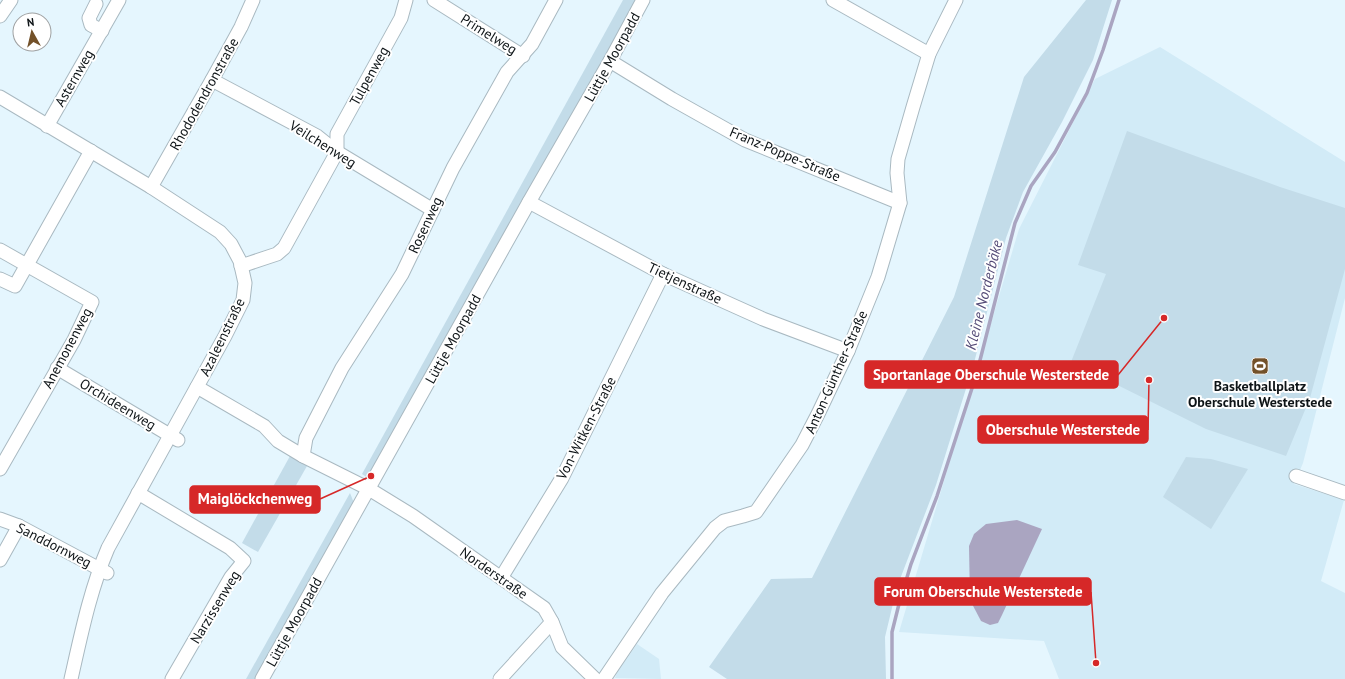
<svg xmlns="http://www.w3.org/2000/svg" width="1345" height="679" font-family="'PT Sans',sans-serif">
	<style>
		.built { fill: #d2ebf7 }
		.green { fill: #c3dce9 }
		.water { fill: #aaa5c1 }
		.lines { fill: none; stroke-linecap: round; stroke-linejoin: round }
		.stream { stroke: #aaa5c1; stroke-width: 3.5 }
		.minor-casing { stroke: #a9b9c1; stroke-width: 15 }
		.minor { stroke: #fff; stroke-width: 13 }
		.labels { text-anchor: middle; stroke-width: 4; stroke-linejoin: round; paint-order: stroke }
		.street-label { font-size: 14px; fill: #0e1417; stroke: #fff }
		.poi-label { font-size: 14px; font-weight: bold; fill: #0e1417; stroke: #fff }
		.water-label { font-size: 15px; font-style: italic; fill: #544b77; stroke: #fff }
		.leader { fill: none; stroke: #d62828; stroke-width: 1.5 }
		.callout-dot { fill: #d62828; stroke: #fff; stroke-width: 1.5 }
		.callout { fill: #d62828; stroke: #d62828; stroke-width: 1.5 }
		.callout-label { font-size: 15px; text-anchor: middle; font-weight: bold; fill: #fff }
	</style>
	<rect width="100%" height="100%" fill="#e5f6fe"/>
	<!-- built -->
	<g class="built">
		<polygon points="1160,47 1345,162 1345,298 1303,463 1294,484 1344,500 1321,581 1345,593 1345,679 1059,679 1044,641 899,632 1019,229 1095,79"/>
		<polygon points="637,644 659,659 661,679 615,678 617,673"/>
	</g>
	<!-- green -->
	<g class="green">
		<polygon points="623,0 637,0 368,478 362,474"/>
		<polygon points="1086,0 1112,0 1093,60 1062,122 1023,192 1006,238 974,363 936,485 897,587 885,637 886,679 727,679 709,667 771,579 812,578 954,297 1024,77"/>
		<polygon points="1127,131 1280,187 1345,208 1345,269 1310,398 1286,456 1206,429 1071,362 1106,274 1078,265"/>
		<polygon points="290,456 307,466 258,552 242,543"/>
		<polygon points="1186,457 1211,459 1248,469 1211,529 1163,497"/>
		<polygon points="350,493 354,503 255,679 246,679"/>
	</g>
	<!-- water -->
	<polygon class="water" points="1017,520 1042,529 1002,615 998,623 990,625 981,621 970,600 969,546 974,534 986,524"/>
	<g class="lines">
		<!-- stream -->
		<polyline class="stream" points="892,679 892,632 899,604 911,564 937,496 976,376 1015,223 1031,186 1055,152 1087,93 1103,50 1119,0"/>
		<defs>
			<g id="minor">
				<polyline points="434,0 523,56"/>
				<polyline points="833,0 929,54"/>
				<polyline points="96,4 89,18 91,25 102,31"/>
				<polyline points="0,16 11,0"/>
				<polyline points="610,61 672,99 745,140 900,203"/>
				<polyline points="212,80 317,136 337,152 433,210"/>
				<path d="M0 97 151 187 220 232 231 244 240 261 245 283 243 300 225 336 108 548C90 590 81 635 71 679"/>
				<polyline points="47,126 119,0"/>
				<polyline points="151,187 212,80 241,27 253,0"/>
				<polyline points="529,202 663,274 763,319 848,351"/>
				<polyline points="0,250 92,302 74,340 0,469"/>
				<polyline points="241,266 277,254 284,248 337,152 337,134 401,18 406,0"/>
				<polyline points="0,279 15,286 91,151"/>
				<polyline points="57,368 178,440"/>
				<polyline points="197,387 264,426 278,441 303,456 369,489 413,516 544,608 552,622 562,647 595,679"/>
				<polyline points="303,456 306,438 342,368 402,274 453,168 507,72 532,44 556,0"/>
				<polyline points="1296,476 1345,493"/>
				<polyline points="138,493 230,548 244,561 231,577 172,679"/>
				<polyline points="0,519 19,526 107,573"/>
				<polyline points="0,560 19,526"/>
				<polyline points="501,578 562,478 663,274"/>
				<polyline points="262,679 529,202 610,61 643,0"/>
				<polyline points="500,679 552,622"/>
				<polyline points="604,679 662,593 715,528 724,521 743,516 756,512 802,445 818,414 848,351 878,277 900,203 897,173 898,159 913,107 929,54 956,0"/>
			</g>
		</defs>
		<!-- minor casing -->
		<use href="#minor" class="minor-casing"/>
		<!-- minor -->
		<use href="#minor" class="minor"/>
	</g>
	<!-- icons -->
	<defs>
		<symbol id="stadium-square" viewBox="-11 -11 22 22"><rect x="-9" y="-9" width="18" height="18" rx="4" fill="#735129" stroke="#fff"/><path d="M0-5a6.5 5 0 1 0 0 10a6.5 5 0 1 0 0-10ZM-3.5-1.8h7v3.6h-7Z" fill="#fff"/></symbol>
	</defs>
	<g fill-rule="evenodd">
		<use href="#stadium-square" x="1250" y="356" width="20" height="20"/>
	</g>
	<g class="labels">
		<!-- street labels -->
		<g class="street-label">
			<text transform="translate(489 34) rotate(32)" y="5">Primelweg</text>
			<text transform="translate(612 57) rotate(-61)" y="5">Lüttje Moorpadd</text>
			<text transform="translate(369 76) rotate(-61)" y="5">Tulpenweg</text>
			<text transform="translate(74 78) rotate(-60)" y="5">Asternweg</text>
			<text transform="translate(204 94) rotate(-61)" y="5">Rhododendronstraße</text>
			<text transform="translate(323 144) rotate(32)" y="5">Veilchenweg</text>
			<text transform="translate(785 154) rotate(23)" y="5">Franz-Poppe-Straße</text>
			<text transform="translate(425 225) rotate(-65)" y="5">Rosenweg</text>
			<text transform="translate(685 283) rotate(25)" y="5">Tietjenstraße</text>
			<text transform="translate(222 337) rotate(-64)" y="5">Azaleenstraße</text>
			<text transform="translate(453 339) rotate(-61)" y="5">Lüttje Moorpadd</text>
			<text transform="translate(67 348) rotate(-62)" y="5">Anemonenweg</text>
			<text transform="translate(836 372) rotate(-66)" y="5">Anton-Günther-Straße</text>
			<text transform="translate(118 404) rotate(31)" y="5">Orchideenweg</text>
			<text transform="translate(586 428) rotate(-63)" y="5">Von-Witken-Straße</text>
			<text transform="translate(54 545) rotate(27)" y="5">Sanddornweg</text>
			<text transform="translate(494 573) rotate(35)" y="5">Norderstraße</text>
			<text transform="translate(215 607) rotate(-59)" y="5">Narzissenweg</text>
			<text transform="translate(294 622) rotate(-61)" y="5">Lüttje Moorpadd</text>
		</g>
		<!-- poi labels -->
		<g class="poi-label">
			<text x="1260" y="391">Basketballplatz<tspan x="1260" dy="16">Oberschule Westerstede</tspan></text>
		</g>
		<!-- water labels -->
		<g class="water-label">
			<text transform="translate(984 295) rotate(-76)" y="5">Kleine Norderbäke</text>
		</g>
	</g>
	<!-- callouts -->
	<path class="leader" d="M1164 318L1118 375M1149 380L1148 430M371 476L320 499M1096 663L1091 592"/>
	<g class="callout-dot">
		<circle cx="1164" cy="318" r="4"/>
		<circle cx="1149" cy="380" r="4"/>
		<circle cx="371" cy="476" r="4"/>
		<circle cx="1096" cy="663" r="4"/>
	</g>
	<g class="callout">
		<rect x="865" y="361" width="253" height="27" rx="4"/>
		<rect x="978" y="416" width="170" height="27" rx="4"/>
		<rect x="190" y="486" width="130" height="27" rx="4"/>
		<rect x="875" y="578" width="216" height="27" rx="4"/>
	</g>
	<g class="callout-label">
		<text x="991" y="380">Sportanlage Oberschule Westerstede</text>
		<text x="1063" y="435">Oberschule Westerstede</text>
		<text x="255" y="504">Maiglöckchenweg</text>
		<text x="983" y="597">Forum Oberschule Westerstede</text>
	</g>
	<!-- north arrow -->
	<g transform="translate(32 32) rotate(352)"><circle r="19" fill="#ffffff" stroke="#9fa1a2"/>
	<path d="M0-3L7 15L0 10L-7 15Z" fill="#735129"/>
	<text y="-6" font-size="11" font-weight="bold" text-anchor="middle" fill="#0e1417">N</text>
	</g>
</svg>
